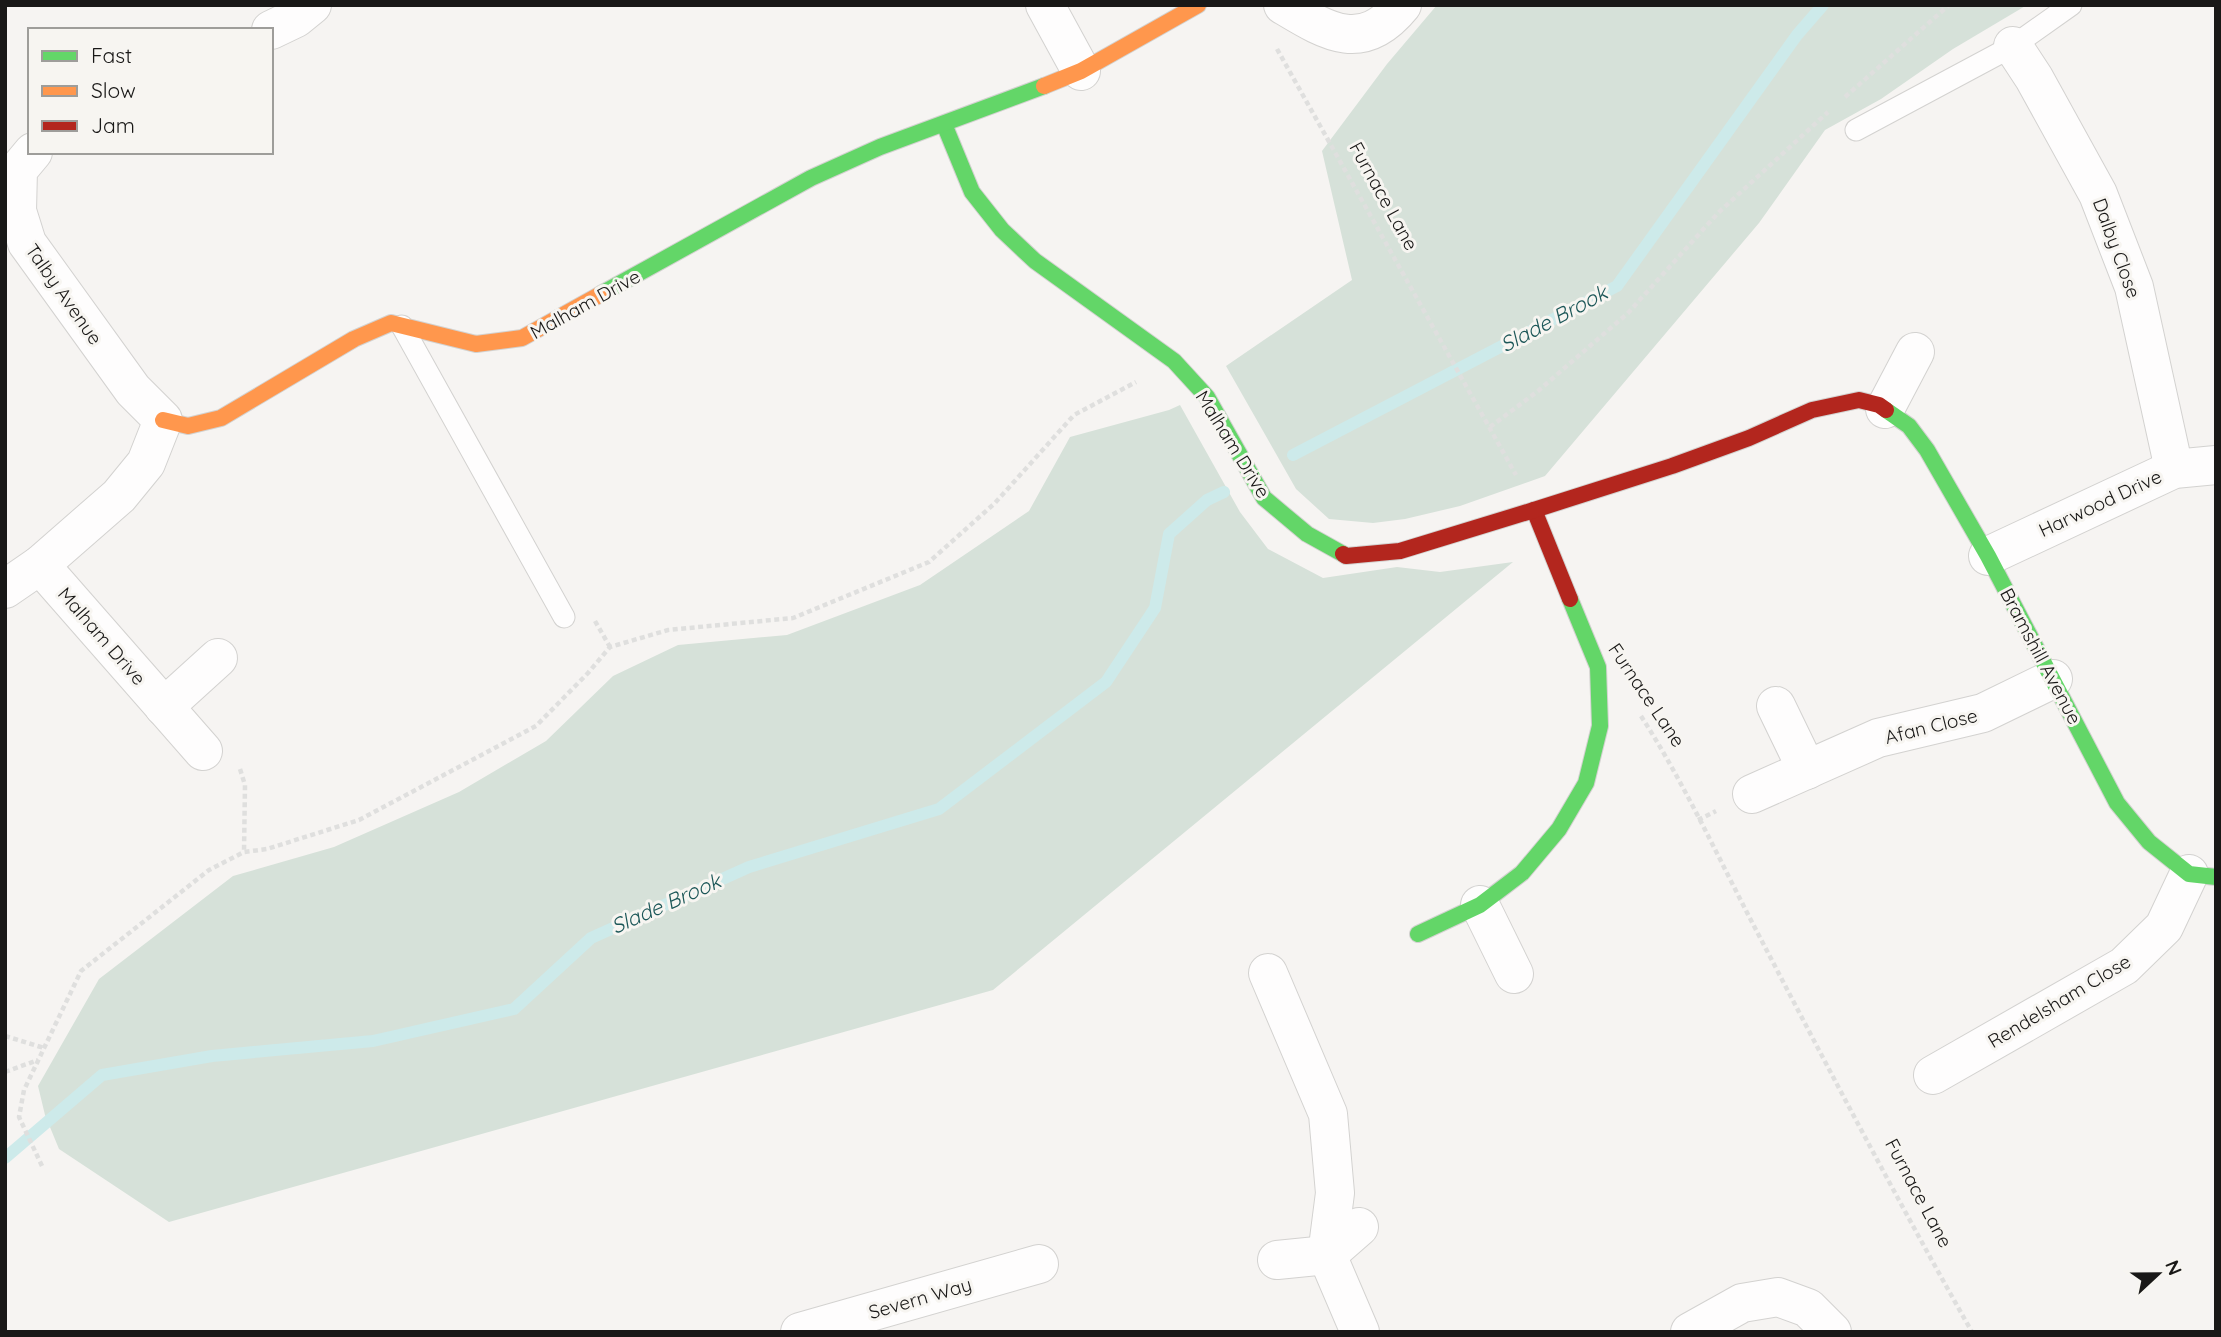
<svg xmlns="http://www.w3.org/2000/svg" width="2221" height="1337" font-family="Quicksand,sans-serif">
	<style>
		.green { fill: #d6e1d9 }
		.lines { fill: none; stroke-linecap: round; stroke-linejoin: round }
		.stream { stroke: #cdeaea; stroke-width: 12 }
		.lane-casing { stroke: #d3d2d0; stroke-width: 23 }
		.street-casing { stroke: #d3d2d0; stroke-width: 40 }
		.fast-casing { stroke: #d3d2d0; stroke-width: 18 }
		.slow-casing { stroke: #d3d2d0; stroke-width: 18 }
		.jam-casing { stroke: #d3d2d0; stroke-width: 18 }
		.path { stroke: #dfdfde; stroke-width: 4.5; stroke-dasharray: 5 3.5; stroke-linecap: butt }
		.lane { stroke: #fefdfd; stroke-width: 21 }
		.street { stroke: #fefdfd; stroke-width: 38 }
		.fast { stroke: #63d668; stroke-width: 16 }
		.slow { stroke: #ff974d; stroke-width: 16 }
		.jam { stroke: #b3261e; stroke-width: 16 }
		.labels { text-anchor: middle; stroke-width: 6; stroke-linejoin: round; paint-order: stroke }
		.street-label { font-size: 19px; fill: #191817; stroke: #f7f5f1 }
		.water-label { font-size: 21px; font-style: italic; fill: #1c5758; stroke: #f7f5f1 }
	</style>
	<rect width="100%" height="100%" fill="#f6f4f2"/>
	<!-- green -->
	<g class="green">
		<polygon points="1437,5 2027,5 1953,49 1881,99 1825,130 1759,223 1545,476 1460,506 1405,519 1373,523 1329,519 1296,489 1226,366 1352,280 1322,151 1387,64"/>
		<polygon points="1180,405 1240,512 1268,549 1323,578 1397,567 1440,572 1513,562 993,990 169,1222 59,1149 45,1115 38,1086 99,979 233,876 334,847 459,792 546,741 613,676 678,645 787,635 920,585 1029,511 1070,437 1169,410"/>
	</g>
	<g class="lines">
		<!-- stream -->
		<g class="stream">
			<polyline points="1293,455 1617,286 1797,35 1823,5"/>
			<polyline points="5,1158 102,1075 212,1056 373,1041 514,1009 591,938 749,867 939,809 1106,682 1155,608 1169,534 1207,500 1224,492"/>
		</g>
		<defs>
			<g id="lane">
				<polyline points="1856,130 2013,46 2071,5"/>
				<polyline points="402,326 564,617"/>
			</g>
			<g id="street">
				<polyline points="1045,5 1081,71"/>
				<path d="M1283 5C1328 32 1362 54 1402 5"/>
				<polyline points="271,30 296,18 312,5"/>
				<polyline points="2013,46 2034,78 2098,194 2134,287 2174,469"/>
				<polyline points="1885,409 1915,352"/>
				<polyline points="1988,556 2174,469 2216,465"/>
				<polyline points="40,565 203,751"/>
				<polyline points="5,589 40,565 119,496 146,463 163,420 133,390 27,243 17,211 18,170 33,152"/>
				<polyline points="1776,706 1807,770"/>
				<polyline points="164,707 218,658"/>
				<polyline points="1752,794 1878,738 1983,713 2053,679"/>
				<polyline points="1480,905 1514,974"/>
				<polyline points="1268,973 1328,1114 1335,1193 1327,1255 1360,1332"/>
				<polyline points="1933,1075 2124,966 2164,927 2189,874"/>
				<polyline points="1277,1260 1327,1255 1359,1227"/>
				<polyline points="800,1332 1039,1264"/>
				<polyline points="1690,1332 1742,1303 1778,1297 1808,1308 1832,1332"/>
			</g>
			<g id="fast">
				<polyline points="944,124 972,192 1002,230 1035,261 1174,361 1207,397 1264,498 1307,534 1343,554"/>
				<polyline points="601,294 811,178 880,147 1044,86"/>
				<polyline points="1886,410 1909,426 1927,450 1988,556 2117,803 2149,842 2189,874 2216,877"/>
				<polyline points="1418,934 1480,905 1522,873 1559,829 1586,783 1600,726 1598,667 1570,599"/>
			</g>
			<g id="slow">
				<polyline points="1044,86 1081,71 1198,5"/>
				<polyline points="163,420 188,426 221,418 354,339 391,323 476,344 522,338 601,294"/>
			</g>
			<g id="jam">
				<polyline points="1534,510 1570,599"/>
				<polyline points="1343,554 1346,556 1400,551 1534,510 1672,466 1749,438 1812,410 1859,400 1879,405 1886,410"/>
			</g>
		</defs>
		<!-- lane casing -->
		<use href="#lane" class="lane-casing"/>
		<!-- street casing -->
		<use href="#street" class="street-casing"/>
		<!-- fast casing -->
		<use href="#fast" class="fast-casing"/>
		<!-- slow casing -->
		<use href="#slow" class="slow-casing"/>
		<!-- jam casing -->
		<use href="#jam" class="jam-casing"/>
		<!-- path -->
		<g class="path">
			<polyline points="1277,49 1516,475"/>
			<polyline points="1845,97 1949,5"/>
			<polyline points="1490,427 1538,391 1628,313 1718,213 1828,112"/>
			<polyline points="595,621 610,647"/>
			<path d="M1641 716C1683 781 1718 857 1754 926 1825 1062 1896 1198 1972 1332"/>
			<polyline points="240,769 245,785 244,852"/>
			<polyline points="1698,820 1716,811"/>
			<polyline points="5,1036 44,1048"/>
			<polyline points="5,1072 38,1060"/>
			<polyline points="42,1166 19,1117 24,1090 81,971 209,870 244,852 267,849 359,820 536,726 588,673 610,647 668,630 793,618 929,562 995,503 1074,415 1136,382"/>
		</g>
		<!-- lane -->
		<use href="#lane" class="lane"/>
		<!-- street -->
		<use href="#street" class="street"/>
		<!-- fast -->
		<use href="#fast" class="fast"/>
		<!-- slow -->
		<use href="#slow" class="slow"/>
		<!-- jam -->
		<use href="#jam" class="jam"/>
	</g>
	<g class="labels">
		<!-- street labels -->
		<g class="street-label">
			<text transform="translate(1384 196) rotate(61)" y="7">Furnace Lane</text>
			<text transform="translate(2117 248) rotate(70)" y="7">Dalby Close</text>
			<text transform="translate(64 294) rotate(55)" y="7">Talby Avenue</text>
			<text transform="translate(585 304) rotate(-29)" y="7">Malham Drive</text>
			<text transform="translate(1233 444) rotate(58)" y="7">Malham Drive</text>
			<text transform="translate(2100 503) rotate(-25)" y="7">Harwood Drive</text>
			<text transform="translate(102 636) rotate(49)" y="7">Malham Drive</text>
			<text transform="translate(2041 656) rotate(62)" y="7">Bramshill Avenue</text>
			<text transform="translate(1647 695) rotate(56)" y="7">Furnace Lane</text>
			<text transform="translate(1931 726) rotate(-14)" y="7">Afan Close</text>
			<text transform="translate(2059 1001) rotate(-31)" y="7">Rendelsham Close</text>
			<text transform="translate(1919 1193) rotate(62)" y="7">Furnace Lane</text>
			<text transform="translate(920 1298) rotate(-16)" y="7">Severn Way</text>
		</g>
		<!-- water labels -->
		<g class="water-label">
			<text transform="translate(1554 319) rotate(-28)" y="7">Slade Brook</text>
			<text transform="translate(666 904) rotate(-24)" y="7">Slade Brook</text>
		</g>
	</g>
	<!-- border -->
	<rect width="2221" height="1337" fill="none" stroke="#191817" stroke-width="14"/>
	<!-- legend -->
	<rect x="28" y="28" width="245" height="126" fill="#f7f5f1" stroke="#9e9d9a" stroke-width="2"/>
	<rect x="42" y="51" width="35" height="10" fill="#63d668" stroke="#9e9d9a" stroke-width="2"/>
	<text x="91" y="63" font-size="21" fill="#191817">Fast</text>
	<rect x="42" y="86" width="35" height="10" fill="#ff974d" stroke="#9e9d9a" stroke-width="2"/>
	<text x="91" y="98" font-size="21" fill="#191817">Slow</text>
	<rect x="42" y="121" width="35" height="10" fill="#b3261e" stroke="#9e9d9a" stroke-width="2"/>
	<text x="91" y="133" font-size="21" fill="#191817">Jam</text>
	<!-- north arrow -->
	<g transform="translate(2158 1274) rotate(68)" stroke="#f7f5f1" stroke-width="5" paint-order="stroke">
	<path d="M0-5L12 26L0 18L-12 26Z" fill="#191817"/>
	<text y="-10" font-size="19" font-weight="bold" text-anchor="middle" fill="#191817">N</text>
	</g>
</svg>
